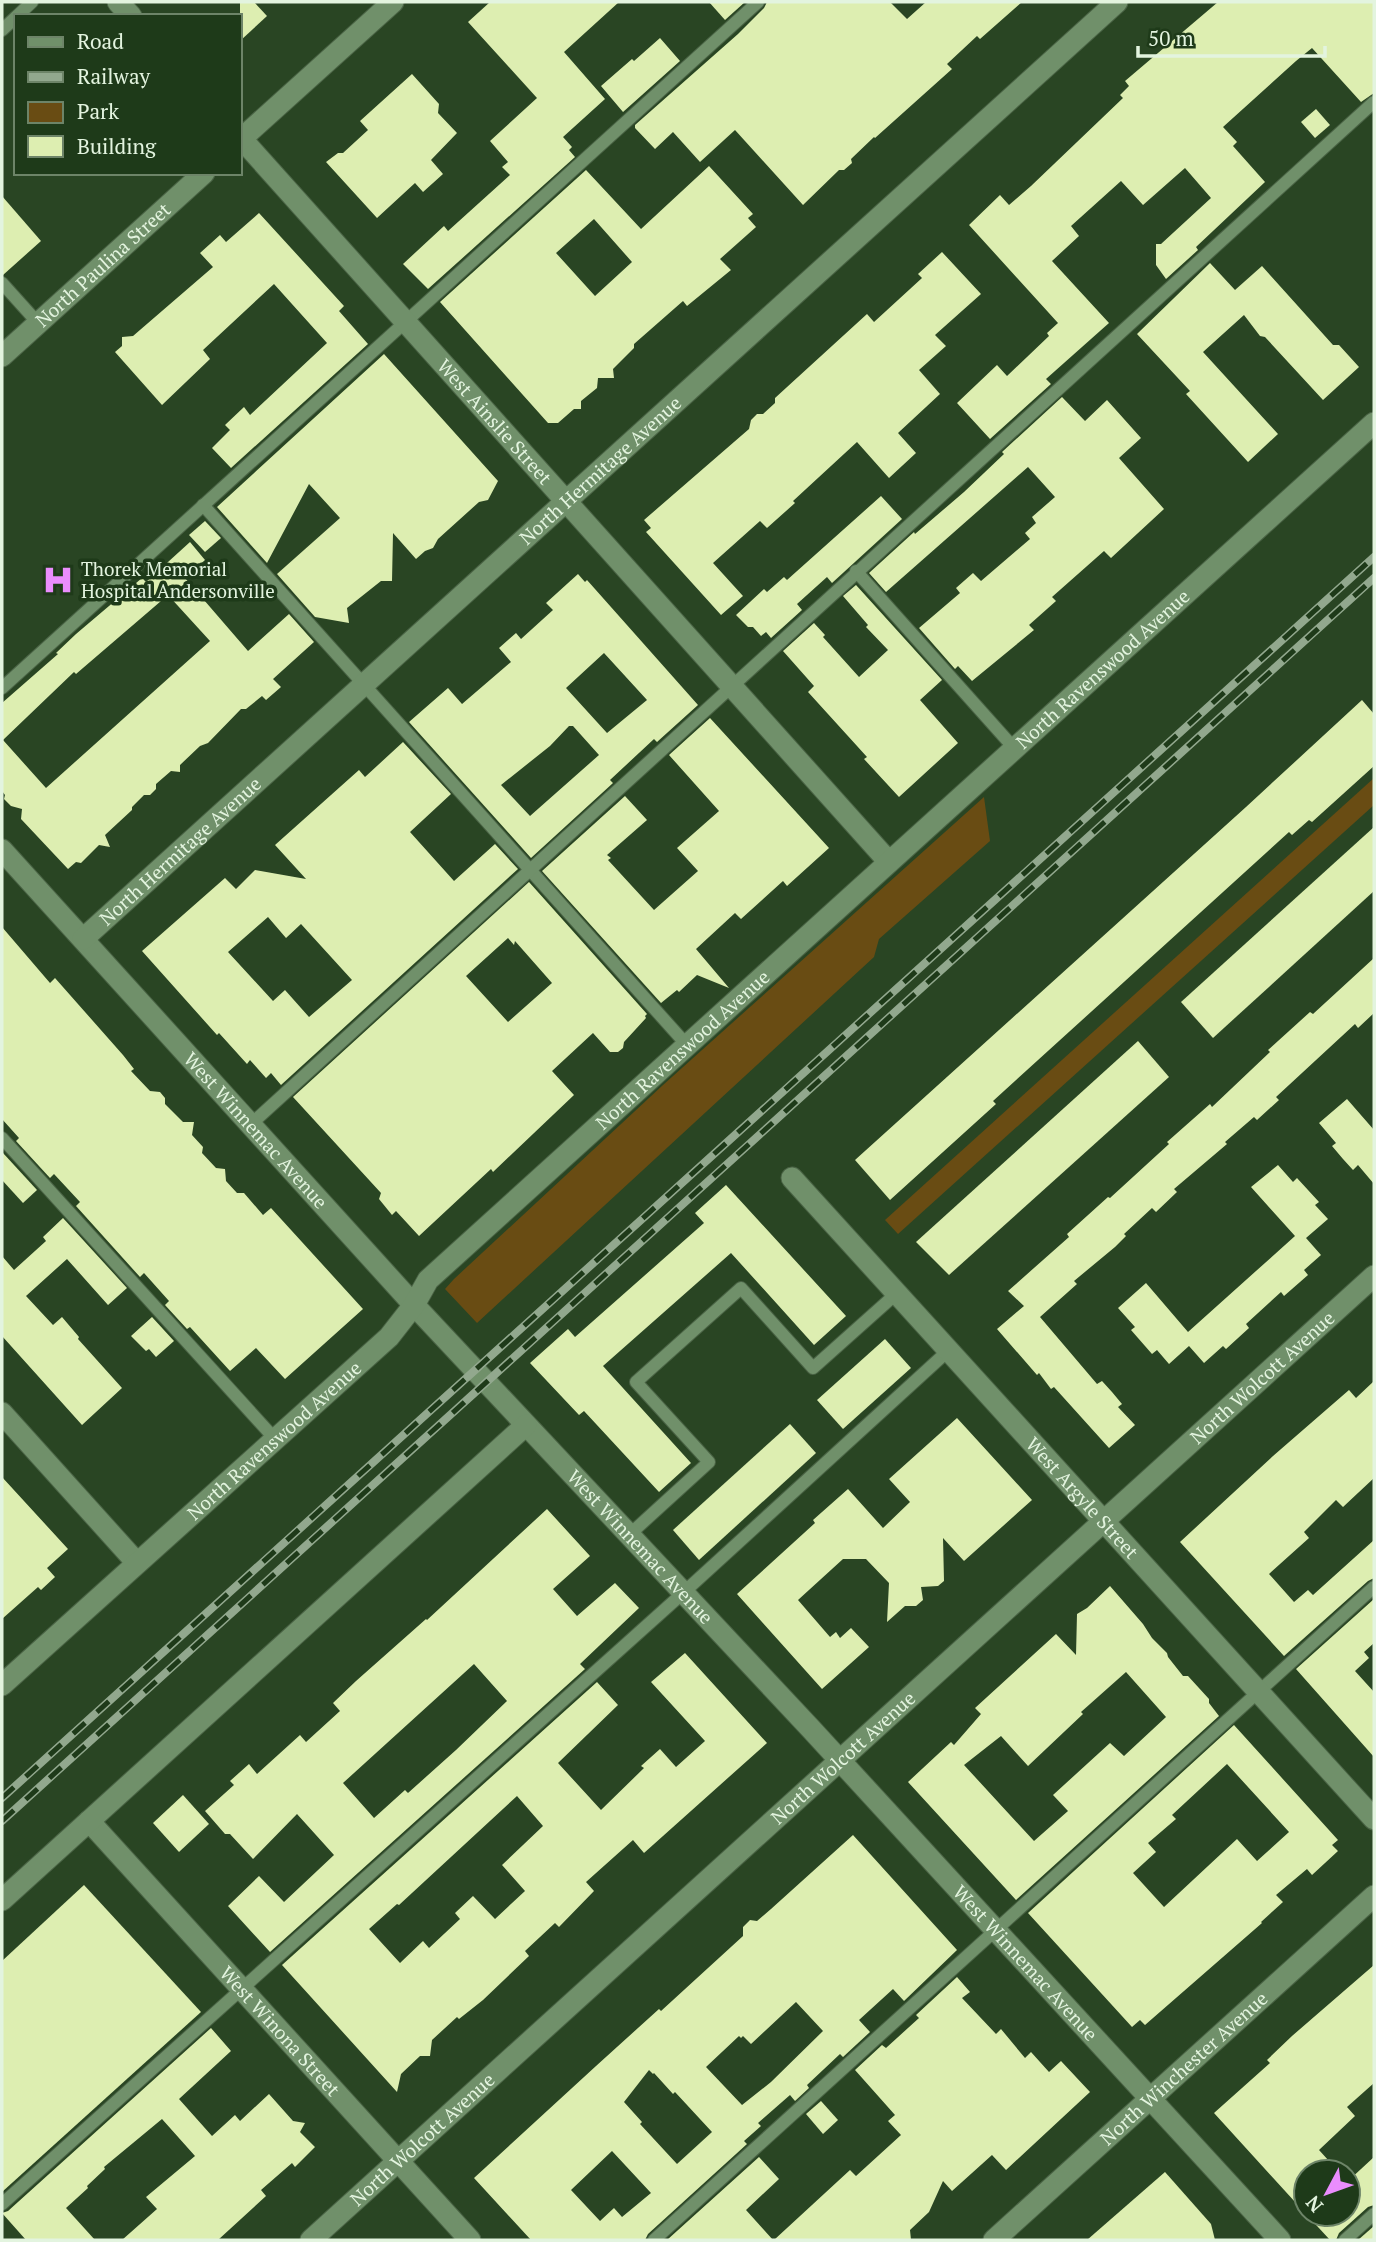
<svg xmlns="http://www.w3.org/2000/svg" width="1376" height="2242" font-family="'PT Serif',serif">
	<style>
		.green { fill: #694c13 }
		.building { fill: #ddeeb1; fill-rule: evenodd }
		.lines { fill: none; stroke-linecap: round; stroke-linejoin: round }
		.service-casing { stroke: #4a6345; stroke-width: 14 }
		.minor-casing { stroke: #4a6345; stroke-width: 23 }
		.tertiary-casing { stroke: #4a6345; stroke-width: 23 }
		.service { stroke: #70906a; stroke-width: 12 }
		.minor { stroke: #70906a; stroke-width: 21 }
		.tertiary { stroke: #70906a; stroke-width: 21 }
		.rail-casing { stroke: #92a88e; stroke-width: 8 }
		.rail { stroke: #1e3a19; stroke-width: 5; stroke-dasharray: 16; stroke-linecap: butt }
		.labels { text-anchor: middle; stroke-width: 7; stroke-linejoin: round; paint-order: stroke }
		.street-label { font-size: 19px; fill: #e3f4df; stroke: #1e3a19 }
		.poi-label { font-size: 19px; fill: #e3f4df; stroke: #1e3a19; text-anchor: start }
	</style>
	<rect width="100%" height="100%" fill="#294523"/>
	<!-- green -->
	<g class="green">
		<polygon points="1374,778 1374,805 898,1234 885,1220"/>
		<polygon points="984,797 990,841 879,939 874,957 477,1323 445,1289 454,1279 663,1085"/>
	</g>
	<!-- building -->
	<g class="building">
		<polygon points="240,2 254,2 267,16 240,41"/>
		<polygon points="490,2 619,2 564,52 605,99 563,137 572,147 569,150 575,157 428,289 403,264 444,226 448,231 510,175 502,167 508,162 490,141 537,98 468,22"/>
		<polygon points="709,2 745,2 725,20"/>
		<polygon points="767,2 890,2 907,19 926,2 1022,2 980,39 977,36 947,64 952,69 875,138 874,137 851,159 852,163 844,170 839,170 803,205 735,130 700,162 673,132 655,149 635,128 635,125 738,34 764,8"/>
		<polygon points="1218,2 1374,2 1374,93 1361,102 1312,48 1296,61 1223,127 1237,142 1233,146 1265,182 1196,247 1198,250 1166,279 1156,265 1156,244 1161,244 1211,198 1185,168 1143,205 1121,181 1071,226 1079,236 1052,261 1109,323 1046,379 1051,384 990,439 957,403 997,365 1007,376 1049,336 1047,333 1058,323 969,225 1000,195 1009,205 1031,186 1123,98 1120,95 1129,86 1125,81"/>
		<polygon points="660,38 680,61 623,112 601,86 632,59 634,61"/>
		<polygon points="412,74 439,104 438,113 457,133 431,160 443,174 423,192 415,183 377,218 326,162 338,153 343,153 368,130 360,121"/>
		<polygon points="1316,109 1330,125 1315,138 1301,122"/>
		<path d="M709 166 753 214 748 218 756 227 720 259 731 270 687 306 683 301 634 344V348L613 369 614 378H598L597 388 581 401V409H574L558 423H548L440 302 586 170 641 229ZM594 219 632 262 595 296 556 253Z"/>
		<polygon points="2,196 41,241 3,275 2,274"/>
		<polygon points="259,213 344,306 339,311 368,344 231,468 212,448 230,430 225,425 244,407 250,415 327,343 274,284 203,350 210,359 162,405 115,352 122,346 122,337 133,336 213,267 200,253 220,235 226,242"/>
		<polygon points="942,252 981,294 935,335 946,346 919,370 940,394 898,433 916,453 889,478 857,442 793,501 795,503 767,528 760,521 713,563 743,596 721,615 646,532 651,528 644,520 749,429 751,420 757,414 763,414 775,403 775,398 867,314 874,322 922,278 918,274"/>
		<polygon points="1210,263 1235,290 1262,266 1333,345 1339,345 1359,367 1323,400 1265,337 1260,336 1244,315 1203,352 1278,434 1248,462 1186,394 1190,391 1137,334"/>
		<polygon points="384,354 498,481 488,500 479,502 438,539 433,548 425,551 416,559 393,533 392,581 381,581 347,608 349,623 315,617 277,574 340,518 309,484 267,563 217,507"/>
		<polygon points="1062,397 1085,421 1107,400 1141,438 1119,458 1164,509 1111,558 1104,551 1052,597 1056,601 1029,625 1034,630 972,681 958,666 955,669 919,628 960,593 956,588 973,573 981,581 1030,539 1025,533 1036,523 1032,517 1055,497 1028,467 886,592 869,573 914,532 915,534 964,492 1004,454 1002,452"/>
		<polygon points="881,496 902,519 832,583 827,577 797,604 802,610 771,638 766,632 761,636 753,627 748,627 736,615 764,589 767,592 784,577 787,580"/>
		<polygon points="205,521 221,538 205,552 189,535"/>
		<path d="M190 542 205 560 185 578 248 651 289 614 314 642 273 679 281 687 266 700 262 696 246 709H241L208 743 200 746 180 765V772L171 771 156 784V789L150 795H144L132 807V810L105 835 110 847 99 845 81 863 76 862 68 869 21 819 22 809 11 806 4 799 5 795 2 791V703L58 654 56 653 76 634 142 578 146 582ZM168 595 210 641 46 788 3 740 74 672 76 674Z"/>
		<path d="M578 574 585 582 587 580 698 705 657 742 654 739 610 780 613 783 531 858 409 722 448 688 462 704 511 662 499 648 516 633 521 639 553 610 546 603ZM604 653 647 700 607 733 566 688ZM569 726H573L599 755 530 816 501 785 550 746Z"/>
		<polygon points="856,585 942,680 920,700 958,743 899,797 864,759 867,757 808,692 814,686 783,651 814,623 825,635 823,637 859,677 888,650 866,627 868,625 843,596"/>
		<polygon points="1362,700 1374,714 1374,766 1312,822 1309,820 1292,835 1289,832 993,1101 996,1104 890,1200 855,1160 1246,807"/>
		<polygon points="710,718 829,848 787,886 783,881 741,919 735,913 696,949 729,988 697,975 679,992 677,990 661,1003 542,871 625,796 647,820 607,855 611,858 608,860 654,910 698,871 677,848 719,811 669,755"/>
		<path d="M403 742 451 794 410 832 454 881 495 844 518 869 281 1085 271 1073 266 1078 250 1060 247 1064 219 1033 217 1035 142 951 225 878 236 889 255 870 306 879 275 845 359 770 365 777ZM268 917 286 938 301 924 352 980 309 1017 285 990 273 1001 228 952Z"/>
		<polygon points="1374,827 1374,891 1213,1038 1181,1002"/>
		<path d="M529 882 647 1014 645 1016 646 1018 624 1042 623 1048 618 1052H610L593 1033 552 1071 574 1095 493 1172 491 1169 419 1236 396 1211 392 1215 379 1199 381 1193 293 1097ZM508 938 514 945 515 941 552 983 508 1022 466 976Z"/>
		<polygon points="2,927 50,983 55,978 123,1055 134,1069 131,1071 150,1091 160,1092 165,1098 165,1104 183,1122 194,1122 192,1135 203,1147 202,1153 216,1168 225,1169 226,1181 237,1193 244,1193 263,1215 271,1208 363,1309 285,1379 256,1348 230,1371 190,1327 187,1329 165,1305 169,1301 144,1273 140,1277 76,1206 80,1202 54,1174 50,1178 16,1141 19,1138 2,1119"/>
		<polygon points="1374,958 1374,1013 1358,1028 1355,1024 1276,1097 1279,1100 1257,1120 1254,1117 1225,1142 1227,1144 1174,1189 1177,1192 1156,1212 1152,1208 1124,1234 1126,1236 1115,1247 1074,1281 1077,1284 1040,1317 1097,1384 1102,1381 1112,1392 1122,1404 1118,1407 1135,1425 1109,1448 1054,1387 1051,1389 1039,1373 1037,1375 997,1329 1024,1306 1008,1291 1069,1237 1067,1234 1108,1197 1110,1198 1169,1144 1167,1142 1210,1104 1212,1107 1270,1052 1268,1050 1310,1012 1313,1014"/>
		<polygon points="1138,1041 1169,1077 949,1275 916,1242"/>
		<polygon points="1347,1099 1374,1130 1374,1184 1358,1165 1353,1170 1343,1159 1332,1146 1336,1143 1319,1123"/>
		<polygon points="3,1153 37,1190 23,1203 2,1180"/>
		<polygon points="1278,1165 1293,1182 1297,1178 1319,1202 1315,1205 1328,1219 1306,1238 1321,1255 1304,1270 1308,1275 1284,1296 1281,1292 1246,1324 1249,1328 1226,1349 1223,1346 1204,1363 1189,1346 1169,1364 1157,1350 1152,1354 1131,1330 1135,1327 1118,1308 1146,1283 1188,1332 1295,1236 1251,1187"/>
		<polygon points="726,1185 846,1316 814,1345 731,1253 603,1366 691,1463 659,1492 584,1411 579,1415 530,1363 568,1329 575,1337 704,1223 695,1213"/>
		<polygon points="63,1218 127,1288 108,1305 67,1259 26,1296 53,1325 62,1317 79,1337 78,1339 122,1388 82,1425 2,1336 2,1256 14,1270 46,1241 43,1237"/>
		<polygon points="152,1317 174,1341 156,1357 149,1349 146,1351 131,1336"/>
		<polygon points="885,1339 911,1368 843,1429 817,1400"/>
		<polygon points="1374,1381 1374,1478 1343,1507 1336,1500 1304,1532 1309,1538 1269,1574 1294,1602 1308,1590 1313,1595 1374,1540 1374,1578 1368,1581 1284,1656 1180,1542 1273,1456 1349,1390 1356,1398"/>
		<polygon points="957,1418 1032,1500 964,1561 943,1538 944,1581 938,1586 921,1587 923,1600 916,1606 905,1606 887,1622 889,1583 866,1559 843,1559 798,1600 830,1637 836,1632 840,1638 851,1628 869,1647 822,1689 737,1594 815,1523 813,1520 848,1489 883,1528 910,1502 889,1479"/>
		<polygon points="790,1424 816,1453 699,1560 673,1530"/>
		<polygon points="2,1477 68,1549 47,1568 55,1577 41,1590 38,1587 2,1619"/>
		<path d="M547 1509 590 1556 553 1589 577 1616 615 1583 639 1608 580 1664 585 1669 270 1952 228 1906 259 1876 284 1902 334 1855 297 1814 253 1859 230 1834H225L205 1811 234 1785 230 1781 249 1764 257 1774 300 1735 306 1742 340 1711 333 1703 356 1681 426 1619 427 1620ZM474 1664 507 1701 456 1750 408 1793 405 1790 374 1818 343 1783Z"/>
		<path d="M1110 1586 1143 1624 1152 1638 1167 1653 1168 1657 1183 1676H1188L1209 1699V1703L1219 1716 1016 1900 908 1782 951 1742 954 1745 981 1714 975 1708 1056 1634 1076 1655 1077 1614 1087 1608ZM1126 1672 1166 1717 1124 1756 1110 1743 1053 1795 1068 1811 1034 1841 964 1765 1001 1736 1028 1766 1083 1714 1081 1712Z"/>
		<polygon points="1374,1599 1374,1643 1364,1652 1369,1658 1355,1671 1374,1692 1374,1757 1296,1669"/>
		<path d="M685 1653 767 1743 644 1853 633 1840 586 1882 594 1891 559 1927 555 1923 525 1951 529 1956 483 2000 459 2019 457 2017 432 2040 430 2056H420L401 2074 397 2092 282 1965 597 1682 618 1705 558 1763 601 1810 644 1768 641 1766 660 1749 676 1767 705 1741 651 1682ZM517 1796 543 1826 502 1865 525 1891 495 1919 473 1896 455 1913 460 1919 429 1948 423 1941 400 1963 369 1929 397 1904 399 1905Z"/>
		<path d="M1234 1725 1338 1840 1332 1845 1338 1851 1312 1875 1307 1869 1276 1895 1283 1902 1261 1922 1262 1923 1145 2025 1140 2020 1132 2027 1028 1913ZM1227 1764 1289 1832 1257 1861 1237 1839 1164 1907 1133 1873 1156 1852 1148 1843 1176 1819 1172 1815Z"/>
		<polygon points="183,1795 209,1824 179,1852 153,1823"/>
		<path d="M853 1835 957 1950 904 2001 893 1989 859 2020 870 2032 843 2057 840 2054 807 2085 809 2088 795 2101 790 2095 758 2123 761 2126 744 2141 747 2144 648 2234 645 2240H531L474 2178 596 2066 659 2009 661 2011 743 1936V1927L750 1920 757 1921 771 1909ZM796 2002 823 2031 771 2082 742 2105 706 2067 739 2036 741 2038 743 2036 751 2044ZM649 2070 653 2074 654 2073 673 2094 675 2092 712 2132 677 2164 640 2124 642 2122 624 2102ZM612 2151 651 2193 622 2217 614 2208 600 2221 571 2190Z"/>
		<polygon points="84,1885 201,2012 2,2192 2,1961"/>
		<polygon points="1374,1965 1374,2083 1347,2107 1355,2116 1319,2150 1339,2172 1306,2172 1306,2214 1214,2113 1270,2063 1267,2060 1292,2036"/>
		<polygon points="957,1977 970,1992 962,1998 996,2034 1001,2029 1025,2058 1031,2052 1049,2072 1061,2061 1090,2092 1006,2170 992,2155 952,2191 943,2181 929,2212 910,2230 911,2240 774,2240 850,2170 856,2176 901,2135 888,2121 895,2115 855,2070 882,2045 886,2048 919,2018 916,2015"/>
		<polygon points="211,2028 231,2051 179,2099 212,2136 235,2115 240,2121 269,2094 293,2121 305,2123 300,2132 315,2147 295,2167 292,2163 261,2190 266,2196 218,2240 122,2240 157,2209 146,2197 195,2156 162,2119 104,2167 105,2169 87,2186 88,2188 66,2208 95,2240 26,2240 2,2213 8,2211"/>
		<polygon points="821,2101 838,2120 823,2134 806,2114"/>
		<polygon points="759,2157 779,2179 746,2210 773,2240 667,2240"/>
		<polygon points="1374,2157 1374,2205 1368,2207 1339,2233 1336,2240 1330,2240 1306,2214 1348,2214 1348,2181"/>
		<polygon points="1165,2172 1211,2224 1215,2240 1087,2240"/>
		<polygon points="1374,2226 1374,2240 1358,2240"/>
	</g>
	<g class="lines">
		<defs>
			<g id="service">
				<polyline points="17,16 32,2"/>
				<polyline points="2,30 16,17"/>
				<polyline points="2,283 38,323"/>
				<polyline points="203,505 686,1044"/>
				<polyline points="856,571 1014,748"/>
				<polyline points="2,688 758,2"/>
				<path d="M250 1125C625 784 999 442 1374 102"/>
				<polyline points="2,1138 275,1439"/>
				<polyline points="629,1535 709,1462 636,1382 741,1288 813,1368 897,1293"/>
				<polyline points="2,2204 683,1593 949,1350"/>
				<polyline points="654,2240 1374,1587"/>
				<polyline points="1345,2240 1374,2214"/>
			</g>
			<g id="minor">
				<polyline points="118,2 131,16"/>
				<path id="s1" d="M240 137 889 862"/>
				<polyline points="240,140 393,2"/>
				<path id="s2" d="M2 356 204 173"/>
				<path id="s3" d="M2 850 414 1305 812 1730 1280 2240"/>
				<path id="s4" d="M83 939 1117 2"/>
				<path id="s5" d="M792 1178 1374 1819"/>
				<polyline points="2,1413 137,1563"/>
				<path id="s6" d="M89 1821 470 2240"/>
				<polyline points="2,1900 526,1425"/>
				<path id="s7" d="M311 2240 1374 1276"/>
				<path id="s8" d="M994 2240 1374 1896"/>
			</g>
			<g id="tertiary">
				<path id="s9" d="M2 1685 389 1337 414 1305 428 1280 1374 423"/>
			</g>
		</defs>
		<!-- service casing -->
		<use href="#service" class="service-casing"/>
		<!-- minor casing -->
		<use href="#minor" class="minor-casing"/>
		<!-- tertiary casing -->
		<use href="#tertiary" class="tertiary-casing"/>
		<!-- service -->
		<use href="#service" class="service"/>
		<!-- minor -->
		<use href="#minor" class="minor"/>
		<!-- tertiary -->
		<use href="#tertiary" class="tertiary"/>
		<defs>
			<g id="rail">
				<polyline points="2,1798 1374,557"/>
				<polyline points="2,1821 1374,578"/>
			</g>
		</defs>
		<!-- rail casing -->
		<use href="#rail" class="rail-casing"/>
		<!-- rail -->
		<use href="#rail" class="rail"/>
	</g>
	<!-- icons -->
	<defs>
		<symbol id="hospital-bare" viewBox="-9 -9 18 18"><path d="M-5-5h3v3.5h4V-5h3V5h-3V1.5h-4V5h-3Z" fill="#ea8dfd" stroke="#1e3a19" stroke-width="2.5" paint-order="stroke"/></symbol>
	</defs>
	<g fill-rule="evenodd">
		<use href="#hospital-bare" x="36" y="558" width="44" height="44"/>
	</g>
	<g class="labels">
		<!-- street labels -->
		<g class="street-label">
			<text dy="7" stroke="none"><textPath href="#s2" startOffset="136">North Paulina Street</textPath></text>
			<text dy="7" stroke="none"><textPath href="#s1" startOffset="382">West Ainslie Street</textPath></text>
			<text dy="7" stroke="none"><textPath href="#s4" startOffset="698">North Hermitage Avenue</textPath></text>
			<text dy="7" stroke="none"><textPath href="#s9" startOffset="1500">North Ravenswood Avenue</textPath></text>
			<text dy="7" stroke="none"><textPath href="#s4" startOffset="131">North Hermitage Avenue</textPath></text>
			<text dy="7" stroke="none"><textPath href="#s9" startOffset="933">North Ravenswood Avenue</textPath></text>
			<text dy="7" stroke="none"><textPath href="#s3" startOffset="378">West Winnemac Avenue</textPath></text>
			<text dy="7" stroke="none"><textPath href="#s7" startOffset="1284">North Wolcott Avenue</textPath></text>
			<text dy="7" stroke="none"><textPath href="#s9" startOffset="366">North Ravenswood Avenue</textPath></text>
			<text dy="7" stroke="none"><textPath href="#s5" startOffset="432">West Argyle Street</textPath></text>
			<text dy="7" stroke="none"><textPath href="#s3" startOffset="945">West Winnemac Avenue</textPath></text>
			<text dy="7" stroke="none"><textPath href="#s7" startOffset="718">North Wolcott Avenue</textPath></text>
			<text dy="7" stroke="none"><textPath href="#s3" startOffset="1512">West Winnemac Avenue</textPath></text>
			<text dy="7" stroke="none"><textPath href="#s6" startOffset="284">West Winona Street</textPath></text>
			<text dy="7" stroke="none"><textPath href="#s8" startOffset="256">North Winchester Avenue</textPath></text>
			<text dy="7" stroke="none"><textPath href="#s7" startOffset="150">North Wolcott Avenue</textPath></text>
		</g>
		<!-- poi labels -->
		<g class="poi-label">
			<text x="81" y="576">Thorek Memorial<tspan x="81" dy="22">Hospital Andersonville</tspan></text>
		</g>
	</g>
	<!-- border -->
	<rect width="1376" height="2242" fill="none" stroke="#e3f4df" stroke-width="7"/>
	<!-- legend -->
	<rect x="14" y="14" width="228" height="161" fill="#1e3a19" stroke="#6d8468" stroke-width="2"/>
	<rect x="28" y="37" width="35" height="10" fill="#70906a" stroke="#6d8468" stroke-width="2"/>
	<text x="77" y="49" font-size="21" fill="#e3f4df">Road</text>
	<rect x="28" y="72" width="35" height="10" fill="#92a88e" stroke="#6d8468" stroke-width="2"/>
	<text x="77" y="84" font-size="21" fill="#e3f4df">Railway</text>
	<rect x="28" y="102" width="35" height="21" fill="#694c13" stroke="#6d8468" stroke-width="2"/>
	<text x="77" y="119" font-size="21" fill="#e3f4df">Park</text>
	<rect x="28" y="136" width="35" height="21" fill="#ddeeb1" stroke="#6d8468" stroke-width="2"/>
	<text x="77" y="154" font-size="21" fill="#e3f4df">Building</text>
	<!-- north arrow -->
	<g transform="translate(1327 2193) rotate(229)"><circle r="33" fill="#1e3a19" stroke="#6d8468" stroke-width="2"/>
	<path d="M0-5L12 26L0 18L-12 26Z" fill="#ea8dfd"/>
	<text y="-10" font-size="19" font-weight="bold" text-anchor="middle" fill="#e3f4df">N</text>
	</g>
	<!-- scale -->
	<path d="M1138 46v10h187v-10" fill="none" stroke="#e3f4df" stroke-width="3.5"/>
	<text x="1148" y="46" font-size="21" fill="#e3f4df" stroke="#1e3a19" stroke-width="5" paint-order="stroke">50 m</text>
</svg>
